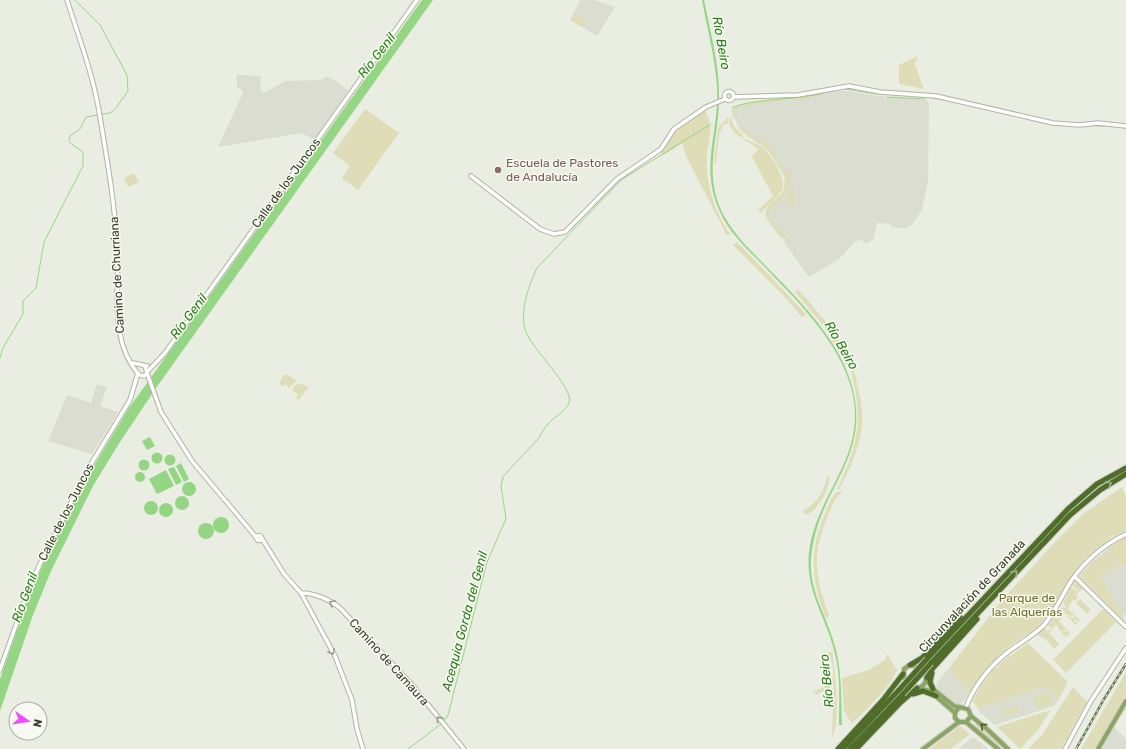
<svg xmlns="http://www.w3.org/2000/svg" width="1126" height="749" font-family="Rubik,sans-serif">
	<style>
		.built { fill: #daddcf }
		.green { fill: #dfdcb8 }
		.water { fill: #95d684 }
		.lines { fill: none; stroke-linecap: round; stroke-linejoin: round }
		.stream { stroke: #95d684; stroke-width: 1 }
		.minor-casing { stroke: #afb5a3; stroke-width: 5.5 }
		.major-casing { stroke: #c6c9c1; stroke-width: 6 }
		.highway-casing { stroke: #c6c9c1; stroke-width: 7 }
		.minor { stroke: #fff; stroke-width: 3.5 }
		.major { stroke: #8ba662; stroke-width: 4 }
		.highway { stroke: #4f6d29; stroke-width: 5 }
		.rail-casing { stroke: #6e7a5a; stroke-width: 2.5 }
		.rail { stroke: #f8f9f2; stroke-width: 1; stroke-dasharray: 3; stroke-linecap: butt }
		.highway-bridge-casing { stroke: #c6c9c1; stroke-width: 7; stroke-linecap: butt }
		.highway-bridge { stroke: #4f6d29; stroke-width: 5 }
		.oneway { stroke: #a4b38e }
		.oneway2 { stroke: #999f90 }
		.oneway3 { stroke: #4d5e34 }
		.education-dot { fill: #8d6e63; stroke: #f8f9f2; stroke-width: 1.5 }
		.labels { text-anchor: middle; stroke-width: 3; stroke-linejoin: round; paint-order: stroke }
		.education-label { font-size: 12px; fill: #785e54; stroke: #f8f9f2; text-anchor: start }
		.street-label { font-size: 12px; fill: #333f20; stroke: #f8f9f2 }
		.park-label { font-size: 12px; fill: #717426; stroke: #f8f9f2 }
		.water-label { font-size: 13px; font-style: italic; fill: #297f15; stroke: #f8f9f2 }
	</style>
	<rect width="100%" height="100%" fill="#eaede1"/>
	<!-- built -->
	<g class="built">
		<polygon points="580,0 594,0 615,7 597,36 570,20"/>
		<polygon points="237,75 261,76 260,90 264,93 285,81 320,80 327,77 336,81 348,91 314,140 302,133 218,147 243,93 241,89 237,88"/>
		<polygon points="831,91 847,91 887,97 927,100 929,103 928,181 922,210 911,226 906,228 891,227 891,224 877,223 874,239 866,244 862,239 855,242 839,259 809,277 784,242 786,239 780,237 765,215 784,191 785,178 769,151 747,136 736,123 737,121 733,118 731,109 741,105 766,101 813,98"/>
		<polygon points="97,384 107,387 100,406 118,412 92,454 48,441 67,395 91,403"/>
		<polygon points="1112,545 1126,571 1126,615 1123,615 1092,562"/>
		<polygon points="949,668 969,693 962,703 956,705 936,689 937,683"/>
		<polygon points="1045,686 1059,699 1054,706 995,725 979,712 978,708"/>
		<polygon points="1114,727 1126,739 1126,749 1101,749"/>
		<polygon points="973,737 989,749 958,749"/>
	</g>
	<!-- green -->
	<g class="green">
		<polygon points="575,15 586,20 583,27 571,20"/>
		<polygon points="918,56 915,64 924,89 899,84 899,65"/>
		<path d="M825 92 823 95 804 100H782L746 107 745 105 736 108 737 120 734 116 733 107 738 105C767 98 797 101 825 92Z"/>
		<polygon points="365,109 399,133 358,190 342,178 350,166 333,153"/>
		<path d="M705 110C714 129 709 136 707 155 705 183 714 212 731 235L726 234 722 226 686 156 682 143 664 155 661 152C667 131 687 121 705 110Z"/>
		<path d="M730 116 735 128 742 134 743 138C749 141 756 143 762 147 771 153 787 180 782 190 777 199 767 204 761 213L758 210 773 196 752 157 758 149 736 134 729 125Z"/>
		<polygon points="728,117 728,124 724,124 719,135 716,163 714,163 718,128"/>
		<path d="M741 127 768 144 767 146 774 150 773 153 776 154 777 161H780L779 164 782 165 784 170 792 171C791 180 790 188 785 196 778 205 770 206 769 218L790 241C781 238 777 234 772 226 752 201 787 203 785 181 785 174 781 169 778 164 765 143 758 143 740 130L739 128Z"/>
		<polygon points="134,173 139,182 128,187 124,178"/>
		<polygon points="795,180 793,206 792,206 788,204 786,201"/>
		<polygon points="737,242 805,313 805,316 802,317 784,296 733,245"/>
		<polygon points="797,290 800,291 831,328 855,366 853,369 849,369 823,325 795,292"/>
		<path d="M854 370C856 381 860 392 861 404 866 436 853 462 839 490L838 488C858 445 864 418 851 372Z"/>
		<polygon points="284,375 289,375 296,381 289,388 285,384 282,386 279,383"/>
		<polygon points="298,383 309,387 298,400 296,398 298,395 292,390"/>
		<path d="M828 475 830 477C827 493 821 505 807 515L803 512 804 510C818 503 824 490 828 475Z"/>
		<path d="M1122 487 1126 497V530C1104 540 1081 559 1069 580 1060 594 1053 609 1043 621 1033 633 1020 638 1009 647 992 660 980 676 969 693L949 668 1002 600 1054 543 1084 513Z"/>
		<path d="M837 492H843C834 498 832 506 828 515 811 556 815 577 829 616L826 618C811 582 809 549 825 514 828 507 831 497 837 492Z"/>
		<polygon points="1126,537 1126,571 1122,563 1118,565 1108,551 1113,548 1112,545"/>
		<polygon points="1107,552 1117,566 1102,576 1092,562"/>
		<polygon points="1092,562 1123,615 1125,622 1079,576"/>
		<polygon points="1075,581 1086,592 1082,589 1076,595 1078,598 1074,601 1073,600 1068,607 1071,614 1071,611 1080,621 1079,622 1075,619 1074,620 1078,624 1076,625 1067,616 1074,618 1074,615 1070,616 1061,611 1055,617 1057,619 1062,616 1058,621 1065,615 1059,621 1070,633 1066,637 1061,632 1064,631 1066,633 1067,630 1060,631 1056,624 1049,633 1059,644 1055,649 1044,638 1037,635 1045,628 1047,631 1052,628 1047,626 1051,622 1053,624 1051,621 1059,609 1066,607 1063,603 1071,587 1077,592 1078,591 1072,585"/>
		<polygon points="1080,599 1091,610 1087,614 1076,603"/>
		<polygon points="1103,609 1116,622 1066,673 1050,656 1054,659"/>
		<polygon points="1028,643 1068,682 1059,699 1045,686 978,708 972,701 982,684 995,668 999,667 998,665"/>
		<path d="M832 652C835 669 841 724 832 738L834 685 816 695 814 692C819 689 825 687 829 683 837 676 832 659 827 653Z"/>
		<path d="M887 654 897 670C888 691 868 706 853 723L851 722 844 711 842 678 869 670 885 660Z"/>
		<polygon points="1126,672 1126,696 1095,749 1081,749"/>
		<polygon points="1073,687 1087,702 1065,742 1064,741 1062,749 1028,749 1042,735"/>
		<polygon points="1049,691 1053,704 1038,709 1034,696"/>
		<polygon points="1017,705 1019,712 1004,717 1002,710"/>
		<polygon points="1051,710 1038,730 1020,749 997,727"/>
		<polygon points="977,722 1006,749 1000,749 974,726"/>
		<polygon points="960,726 970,734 950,749 930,749"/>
	</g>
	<!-- water -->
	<g class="water">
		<polygon points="422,0 433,0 156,388 118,445 93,486 51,571 33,615 0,711 0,679 29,597 49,551 84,482 129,408"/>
		<path d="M702 0H704C710 30 719 63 719 94 720 136 703 169 721 210 731 231 747 247 763 263 797 298 842 341 853 390 869 456 823 487 813 544 804 589 826 610 836 650 842 674 841 700 842 725H839C839 701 841 674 834 650 825 615 805 591 809 552 816 493 868 457 852 391 839 340 795 299 761 263 746 248 730 233 721 214 698 167 720 133 717 86 715 57 707 28 702 0Z"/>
		<polygon points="150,437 155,446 147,450 142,441"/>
		<circle cx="157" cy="458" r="5.5"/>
		<circle cx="170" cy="460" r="5.5"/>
		<circle cx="144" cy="465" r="5.5"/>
		<polygon points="181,463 189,479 184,482 176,466"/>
		<polygon points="174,467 182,482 176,485 168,469"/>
		<polygon points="166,470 174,486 157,494 149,479"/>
		<circle cx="140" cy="477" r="5"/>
		<circle cx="189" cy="489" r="7"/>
		<circle cx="182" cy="503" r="7"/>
		<circle cx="151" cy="508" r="7"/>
		<circle cx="166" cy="510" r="7"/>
		<circle cx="221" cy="525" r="8"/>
		<circle cx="206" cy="531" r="8"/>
	</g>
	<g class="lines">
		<!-- stream -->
		<g class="stream">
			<polyline points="75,0 100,25 127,75 128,91 116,108 110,113 102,114"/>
			<polyline points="845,89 877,94"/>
			<polyline points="887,97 925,99"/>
			<polyline points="932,98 957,102"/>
			<path d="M733 107C762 97 794 101 823 93"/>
			<polyline points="1033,120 1038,122"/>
			<polyline points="1053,125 1054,125"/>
			<polyline points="1056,125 1105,126"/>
			<polyline points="1111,126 1126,128"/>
			<polyline points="69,141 70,136 80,129 86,117 97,115"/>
			<polyline points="0,358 3,348 23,314 23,301 36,288 44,242 83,166 83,152 70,143"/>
			<path d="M444 721 448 715 487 562 506 519 501 486 503 477C514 464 526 452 538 439 541 434 544 428 548 424 554 417 566 411 569 403 575 388 530 348 525 329 520 309 529 285 537 268L621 180 711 124"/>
			<polyline points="408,749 441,724"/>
		</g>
		<defs>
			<g id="minor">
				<path d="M67 0C79 38 94 77 100 117 107 160 115 203 117 247 120 290 108 339 139 375L144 376 147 373 145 366"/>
				<circle cx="729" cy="96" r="4.5"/>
				<polyline points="734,97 798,95 849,86 880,92 936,96 1053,123 1079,125 1098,123 1126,126"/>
				<polyline points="471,176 540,229 554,234 565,232 617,179 661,149 674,129 706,107 725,99"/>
				<polyline points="133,363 147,366"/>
				<polyline points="147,372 165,353 417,0"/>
				<polyline points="147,373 161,412 192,461 256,537"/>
				<circle cx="259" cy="538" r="2.5"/>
				<polyline points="261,537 284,574 301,593 335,656 352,700 357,729 363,749"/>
				<polyline points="1075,577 1126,627"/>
				<path d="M301 593C315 593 331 600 341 609L413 686 464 749"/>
				<polyline points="0,670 26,597 40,564 88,469 130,400 138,373"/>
				<path d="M966 707C974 686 990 666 1008 652 1020 643 1033 636 1044 625 1055 612 1062 596 1071 581 1085 561 1105 544 1126 534"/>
				<polyline points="1065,749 1091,701 1126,648"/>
			</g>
			<g id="major">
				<polyline points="904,678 904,669 910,665 915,666"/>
				<polyline points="926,679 933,689 954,706 968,709 971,716 966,722 959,722 955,718 955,713 959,707"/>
				<polyline points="919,688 930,691 955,713"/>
				<path d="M919 688C925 685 928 680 925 674"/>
				<polyline points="971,716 988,730 1008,749"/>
				<polyline points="966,722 998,749"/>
				<polyline points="923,749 959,722"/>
				<polyline points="1098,749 1126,701"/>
			</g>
			<g id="highway">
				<polyline points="927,659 1068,509 1097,484 1126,468"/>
				<polyline points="931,663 1070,515 1100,490 1126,474"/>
				<polyline points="910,665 922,658 961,618"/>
				<polyline points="932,673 930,682 933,689"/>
				<polyline points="927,678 932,669 977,619"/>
				<polyline points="913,694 923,691 936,696"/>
				<polyline points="838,749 883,700 903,674"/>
				<polyline points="843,749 899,690"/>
				<polyline points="850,749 903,694"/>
				<polyline points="856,749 899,704 917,688"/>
			</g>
		</defs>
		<!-- minor casing -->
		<use href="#minor" class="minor-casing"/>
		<!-- major casing -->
		<use href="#major" class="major-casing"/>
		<!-- highway casing -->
		<use href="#highway" class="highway-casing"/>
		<!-- minor -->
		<use href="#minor" class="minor"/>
		<!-- major -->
		<use href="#major" class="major"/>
		<!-- highway -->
		<use href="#highway" class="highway"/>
		<defs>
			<polyline id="rail" points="1076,749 1104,699 1126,664"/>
		</defs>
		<!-- rail casing -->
		<use href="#rail" class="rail-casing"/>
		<!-- rail -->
		<use href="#rail" class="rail"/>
		<defs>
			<g id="highway-bridge">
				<polyline points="899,690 927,659"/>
				<polyline points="903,694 931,663"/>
			</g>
		</defs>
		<!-- highway-bridge casing -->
		<use href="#highway-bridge" class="highway-bridge-casing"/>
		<!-- highway-bridge -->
		<use href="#highway-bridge" class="highway-bridge"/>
	</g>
	<!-- one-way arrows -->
	<defs><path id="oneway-chevron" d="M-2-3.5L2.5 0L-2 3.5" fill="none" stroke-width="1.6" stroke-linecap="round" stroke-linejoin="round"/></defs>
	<g class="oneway">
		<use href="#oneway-chevron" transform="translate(1109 484) rotate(-32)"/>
		<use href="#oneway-chevron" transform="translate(1015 573) rotate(-47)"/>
	</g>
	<g class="oneway2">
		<use href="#oneway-chevron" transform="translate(332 603) rotate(-149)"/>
		<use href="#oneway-chevron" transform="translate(332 652) rotate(64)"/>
		<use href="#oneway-chevron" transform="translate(439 719) rotate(-129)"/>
	</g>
	<use class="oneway3" href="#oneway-chevron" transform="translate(983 726) rotate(-140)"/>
	<!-- markers -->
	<circle class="education-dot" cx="498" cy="170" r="4"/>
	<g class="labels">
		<!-- education labels -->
		<g class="education-label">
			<text x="506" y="167">Escuela de Pastores<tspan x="506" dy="14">de Andalucía</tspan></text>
		</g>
		<!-- street labels -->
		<g class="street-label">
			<text transform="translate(286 183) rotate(-54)" y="4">Calle de los Juncos</text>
			<text transform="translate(117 275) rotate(-93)" y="4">Camino de Churriana</text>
			<text transform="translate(66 512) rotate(-63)" y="4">Calle de los Juncos</text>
			<text transform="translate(972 596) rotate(-47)" y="4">Circunvalación de Granada</text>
			<text transform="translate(389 662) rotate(48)" y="4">Camino de Camaura</text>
		</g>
		<!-- park labels -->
		<g class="park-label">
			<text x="1027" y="602">Parque de<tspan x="1027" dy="14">las Alquerías</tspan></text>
		</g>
		<!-- water labels -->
		<g class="water-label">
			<text transform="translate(722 43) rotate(80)" y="5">Río Beiro</text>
			<text transform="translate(376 55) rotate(-52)" y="5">Río Genil</text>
			<text transform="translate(188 316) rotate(-53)" y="5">Río Genil</text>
			<text transform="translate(842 345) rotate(60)" y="5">Río Beiro</text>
			<text transform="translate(24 597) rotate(-70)" y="5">Río Genil</text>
			<text transform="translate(464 621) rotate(-75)" y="5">Acequia Gorda del Genil</text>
			<text transform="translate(826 681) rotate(-96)" y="5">Río Beiro</text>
		</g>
	</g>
	<!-- north arrow -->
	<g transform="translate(28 721) rotate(103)"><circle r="19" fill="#f8f9f2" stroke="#a9af9e"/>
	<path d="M0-3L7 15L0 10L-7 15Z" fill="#ea4ffc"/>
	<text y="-6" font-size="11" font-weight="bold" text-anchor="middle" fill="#333f20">N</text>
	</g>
</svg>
